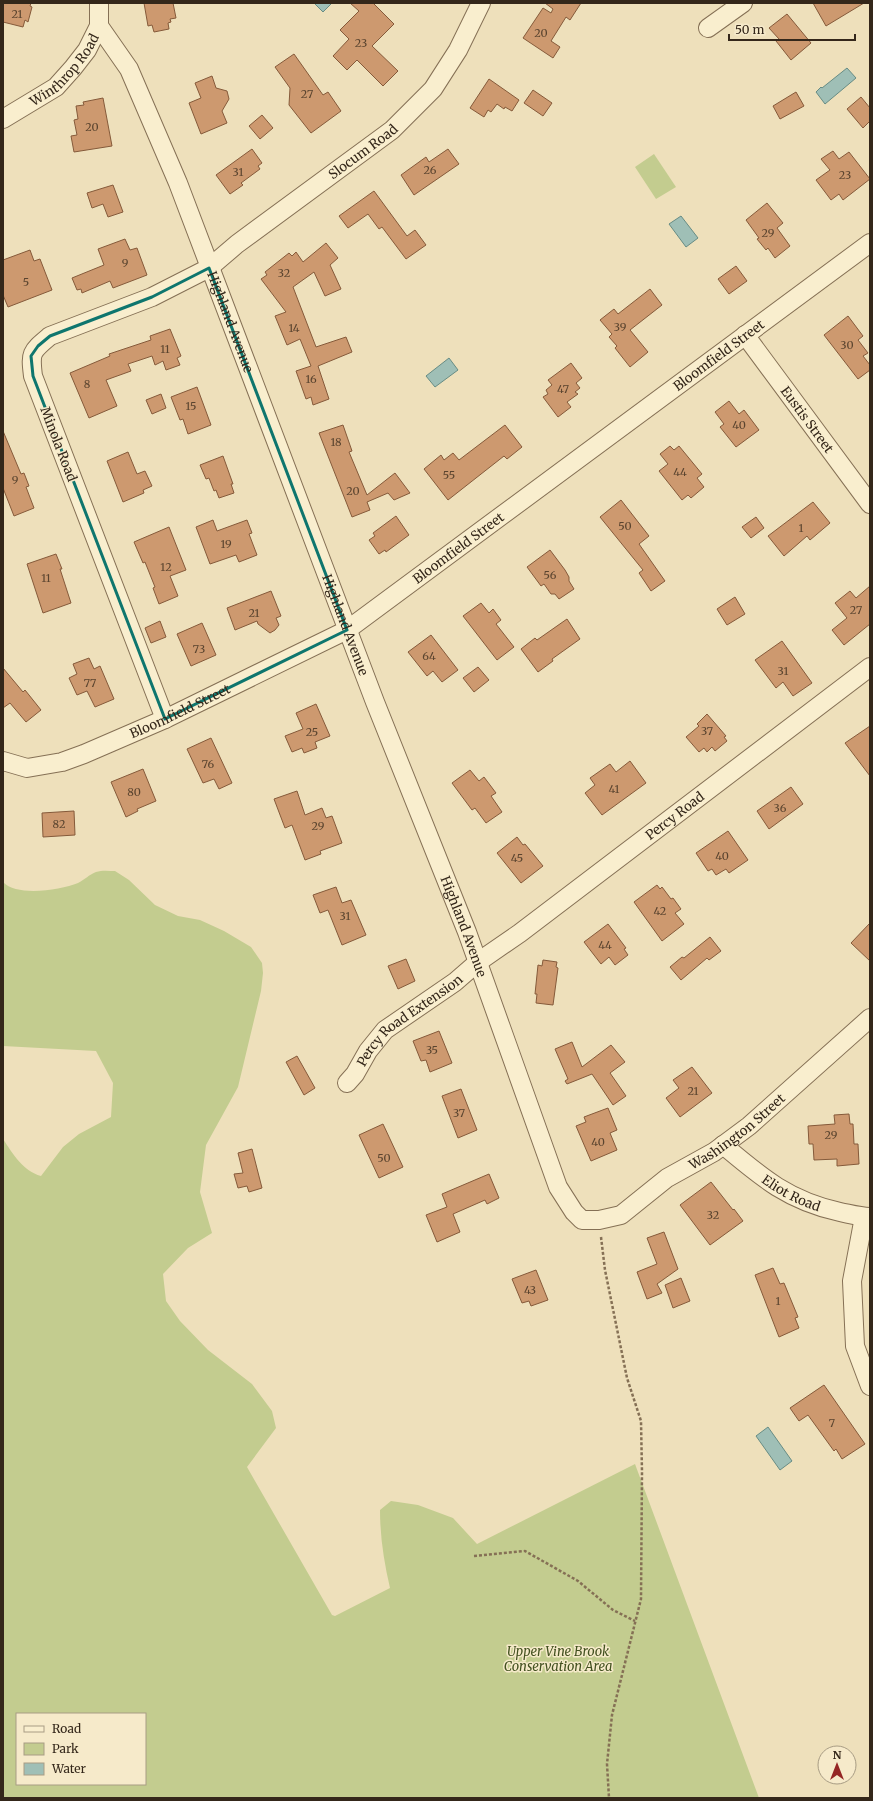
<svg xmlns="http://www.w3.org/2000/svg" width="873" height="1801" font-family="Merriweather,serif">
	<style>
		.green { fill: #c3cc8f; fill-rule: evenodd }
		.water { fill: #9fbfb6; stroke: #678c84 }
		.building { fill: #cd996f; stroke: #855a3a }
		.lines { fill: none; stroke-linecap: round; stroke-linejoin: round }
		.street-casing { stroke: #857055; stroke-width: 20 }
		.path { stroke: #857055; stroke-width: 2.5; stroke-dasharray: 3 2; stroke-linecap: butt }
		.street { stroke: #f9eece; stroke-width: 18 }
		.marked { fill: none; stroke: #0f766e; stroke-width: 3; stroke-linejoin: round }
		.labels { text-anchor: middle; stroke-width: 3; stroke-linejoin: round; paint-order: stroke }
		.number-label { font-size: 11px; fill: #5a442f }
		.street-label { font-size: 13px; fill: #34271a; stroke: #f6eaca }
		.park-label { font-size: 13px; font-style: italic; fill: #435120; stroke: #f6eaca }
	</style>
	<rect width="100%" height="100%" fill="#eee0bb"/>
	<!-- green -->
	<g class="green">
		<polygon points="654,154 676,187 656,199 635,167"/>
		<path d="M115 871 129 880 155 905 178 916 200 920 224 931 251 947 262 963 263 973 261 991 238 1087 206 1145 200 1192 212 1233 188 1248 163 1274 166 1301 180 1321 208 1350 252 1384 272 1411 276 1428 247 1467 332 1615 335 1616 390 1588C384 1562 380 1537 380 1510L391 1501 418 1505 453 1518 477 1544 635 1464 759 1798H3V1139C13 1154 23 1171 41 1176L63 1147 79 1134 111 1117 113 1083 96 1051 3 1046V882C17 897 60 890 78 883 84 880 90 874 96 872 102 870 109 871 115 871ZM17 1714H145V1784H17Z"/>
	</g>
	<!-- water -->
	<g class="water">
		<polygon points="314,3 332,3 323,12"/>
		<polygon points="847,68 856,78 825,104 816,92 821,87 822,88"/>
		<polygon points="681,216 698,238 686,247 669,224"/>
		<polygon points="449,358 458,370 435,387 426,376"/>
		<polygon points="768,1427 792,1461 780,1470 756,1436"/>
	</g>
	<!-- building -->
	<g class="building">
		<polygon points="3,3 31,3 30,6 32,7 28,22 25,20 23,27 3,22"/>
		<polygon points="144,3 173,3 176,18 170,19 171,22 168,23 169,29 154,32 152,25 148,26"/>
		<polygon points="350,3 373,3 394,24 372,46 398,71 383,86 357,60 347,70 333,56 349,39 340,30 359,11"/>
		<polygon points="545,3 581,3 570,20 566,17 551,41 560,47 553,58 523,38 543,8 551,13 553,9"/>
		<polygon points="813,3 864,3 826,26"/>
		<polygon points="787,14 811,43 791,60 776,41 779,39 769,28"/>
		<polygon points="294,54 323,95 328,92 341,111 311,133 289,105 290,88 275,67"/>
		<polygon points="212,76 216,88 227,91 229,99 222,111 227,123 201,134 189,103 201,98 195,83"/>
		<polygon points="489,79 519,100 512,111 505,107 504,109 497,104 491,112 488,110 484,117 470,108"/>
		<polygon points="533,90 552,103 543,116 524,103"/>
		<polygon points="796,92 804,106 780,119 773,106"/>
		<polygon points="861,97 870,108 870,121 863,128 847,109"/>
		<polygon points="103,98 112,146 74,152 71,136 77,135 74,120 78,119 76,106 84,105 83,102"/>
		<polygon points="262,115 273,128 260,139 249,126"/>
		<polygon points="252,149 262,163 258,166 260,169 241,183 243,185 230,194 216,175"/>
		<polygon points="448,149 459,164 414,195 401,175 426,157 429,162"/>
		<polygon points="833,151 839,159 849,152 870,179 843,200 839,194 831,200 816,180 830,170 821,159"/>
		<polygon points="113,185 123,212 108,217 103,204 92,208 87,193"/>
		<polygon points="374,191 407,236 415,230 426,245 406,259 382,227 379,229 368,214 348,228 339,216"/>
		<polygon points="767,203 783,223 777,228 790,246 775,258 768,248 766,250 757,239 759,238 746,220"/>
		<polygon points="125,239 130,250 137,248 147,275 113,288 110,281 82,293 81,289 77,290 72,278 104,265 98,249"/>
		<polygon points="326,243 338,258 330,265 341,289 325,296 314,272 293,287 316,347 346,337 352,352 318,366 329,399 313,405 311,397 306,399 296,371 311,366 300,339 287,345 275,316 286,312 261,279 267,275 265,272 289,253 292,256 296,252 303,262"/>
		<polygon points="30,250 34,261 40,259 52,290 8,307 3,295 3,260"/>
		<polygon points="736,266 747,281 729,294 718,279"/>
		<polygon points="650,289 662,305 630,330 648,352 630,367 615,348 617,346 609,337 612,334 600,320 614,309 618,314"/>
		<polygon points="848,316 863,336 858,340 868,353 863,356 870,365 870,370 858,379 824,335"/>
		<polygon points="170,329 181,356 177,358 180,365 166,370 163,361 155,365 152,356 128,364 131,371 106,380 117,406 89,418 70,373 110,356 109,354 151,340 150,336"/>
		<polygon points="571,363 582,378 576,383 580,388 575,392 578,394 567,402 571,407 558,417 543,397 548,394 546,390 552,385 548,380"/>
		<polygon points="197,387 211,425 188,434 183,419 180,420 171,397"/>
		<polygon points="161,394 166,408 152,414 146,400"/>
		<polygon points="729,401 739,414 744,410 759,430 736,447 720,427 724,424 715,412"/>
		<polygon points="343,425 352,451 349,452 367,495 395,473 410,493 394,500 388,493 367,502 370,510 352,517 319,433"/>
		<polygon points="505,425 522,447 507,459 504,456 448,500 424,469 441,455 444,460 453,453 459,460"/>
		<polygon points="3,431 21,474 24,473 29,486 26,487 34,508 14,516 3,488"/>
		<polygon points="670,446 674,450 679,446 702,474 697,478 704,487 691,498 688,495 682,500 659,471 668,464 660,454"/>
		<polygon points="128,452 137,474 145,471 152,486 143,490 144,493 123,502 107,461"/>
		<polygon points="223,456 233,484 231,484 234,493 219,498 216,490 214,491 209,478 206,479 200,465"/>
		<polygon points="621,500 649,536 639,544 665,581 651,591 639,573 643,570 600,517"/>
		<polygon points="813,502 830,523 810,540 807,536 784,556 768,536"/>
		<polygon points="396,516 409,535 386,552 385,550 379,554 369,540 375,536 373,533"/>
		<polygon points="756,517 764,528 751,538 742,527"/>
		<polygon points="213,520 217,531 247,520 252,533 249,534 257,555 239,562 236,555 210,564 196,527"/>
		<polygon points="169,527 186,570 170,576 178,596 159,604 153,588 155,587 145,562 143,563 134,542"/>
		<polygon points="550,550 565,570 569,577 569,581 574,589 559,599 555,594 551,594 544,584 541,586 527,567"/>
		<polygon points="56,554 62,569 60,569 71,603 43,613 27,564"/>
		<polygon points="870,586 870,624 844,645 832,630 847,618 835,603 850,591 856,598"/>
		<polygon points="271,591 281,616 276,618 279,625 275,630 270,633 258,624 257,621 235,630 227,608"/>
		<polygon points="735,597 745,614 727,625 717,609"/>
		<polygon points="481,603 489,613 493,609 501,620 496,624 514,647 497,660 463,616"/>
		<polygon points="567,619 580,639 552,659 553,661 538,672 521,649 535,638 537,640"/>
		<polygon points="160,621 166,637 151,643 145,628"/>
		<polygon points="202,623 216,655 191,666 177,634"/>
		<polygon points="431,635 458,670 442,682 433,671 427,676 408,652"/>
		<polygon points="782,641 812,683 793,696 783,682 776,688 755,660"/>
		<polygon points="89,658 94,669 100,666 114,699 95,707 87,691 77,695 69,678 77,674 73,664"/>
		<polygon points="478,667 489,680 474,692 463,678"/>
		<polygon points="3,668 23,692 25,690 41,710 26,722 10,703 3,708"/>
		<polygon points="316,704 330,736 315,742 317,748 304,753 302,748 292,752 285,736 303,729 296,713"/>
		<polygon points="707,714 726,736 724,737 727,741 715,751 712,747 707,752 704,748 699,752 686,737 699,726 697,724"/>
		<polygon points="870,726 870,776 845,743"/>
		<polygon points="211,738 232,783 219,789 214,779 203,783 187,749"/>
		<polygon points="630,761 646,783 602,815 585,793 595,785 590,778 610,764 616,772"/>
		<polygon points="143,769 156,801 137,809 138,811 126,817 111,782"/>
		<polygon points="470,770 479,781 484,777 496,793 491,796 502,812 486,823 475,808 472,810 452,783"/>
		<polygon points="791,787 803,804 769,829 757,811"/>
		<polygon points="297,791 305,815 322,808 326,818 332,816 342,843 320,851 321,854 305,860 292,825 285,828 274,799"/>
		<polygon points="74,811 75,835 43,837 42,813"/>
		<polygon points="728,831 748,860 729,873 726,869 716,875 712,869 708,871 696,853"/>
		<polygon points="517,837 523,845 525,844 543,866 521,883 497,853"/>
		<polygon points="657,885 660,889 662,887 671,899 673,898 681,909 675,913 684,924 662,941 634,902"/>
		<polygon points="336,887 342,903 351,900 366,935 342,945 328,910 320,913 313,895"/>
		<polygon points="870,923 870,961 851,943"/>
		<polygon points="608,924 626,948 624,949 628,955 615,965 609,957 601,964 584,942"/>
		<polygon points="710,937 721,951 709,960 707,958 681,980 670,967 682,957 684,958"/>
		<polygon points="406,959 415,981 398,989 388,966"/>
		<polygon points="543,960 557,962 556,967 558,968 553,1005 536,1003 537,994 535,994 538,965 542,966"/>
		<polygon points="439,1031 452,1063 430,1072 426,1060 421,1061 413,1041"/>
		<polygon points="572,1042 582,1067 611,1045 625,1062 610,1073 626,1096 613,1105 592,1074 567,1084 565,1081 568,1079 555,1049"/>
		<polygon points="297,1056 315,1088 304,1095 286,1062"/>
		<polygon points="692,1067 712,1093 680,1117 666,1098 679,1088 673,1080"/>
		<polygon points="461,1089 477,1130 458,1138 442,1096"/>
		<polygon points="608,1108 617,1130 610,1133 617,1150 591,1161 576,1126 586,1122 584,1117"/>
		<polygon points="849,1114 850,1124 853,1124 854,1144 858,1144 859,1164 837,1166 837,1159 814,1160 813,1144 809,1144 808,1126 835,1124 834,1115"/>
		<polygon points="383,1124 403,1167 379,1178 359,1135"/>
		<polygon points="252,1149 262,1188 249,1192 247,1186 238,1188 234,1174 243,1173 238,1153"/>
		<polygon points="489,1174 499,1198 487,1204 485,1200 453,1214 460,1232 437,1242 426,1215 447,1207 442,1194"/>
		<polygon points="711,1182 733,1210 734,1209 743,1221 710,1245 680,1205"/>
		<polygon points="664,1232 678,1269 657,1284 662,1293 647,1299 637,1272 657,1264 647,1238"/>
		<polygon points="773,1268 780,1284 784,1283 798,1317 795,1318 799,1328 779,1337 755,1275"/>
		<polygon points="536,1270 548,1300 531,1306 529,1301 522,1303 512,1279"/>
		<polygon points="681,1278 690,1301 673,1308 665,1285"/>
		<polygon points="824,1385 865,1444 842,1459 836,1449 834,1451 808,1415 799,1421 790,1408"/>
	</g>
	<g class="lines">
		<defs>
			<g id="street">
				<path id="s1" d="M99 26 129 69 178 183 375 702 467 932 558 1187 574 1212 582 1220H599L621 1215 667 1178 714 1152 749 1126 870 1018"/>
				<polyline points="708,28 743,3"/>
				<path id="s2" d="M3 119 56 87 73 68 87 50 99 26V3"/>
				<path id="s3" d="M745 335 870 504"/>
				<path id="s4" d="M165 719 33 376C30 352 31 352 50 336L152 297 209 268 237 244 392 130 433 89 458 50 481 3"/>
				<path id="s5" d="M3 761 27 768 62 762 84 754 165 719 347 630 870 243"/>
				<path id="s6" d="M347 1083 355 1074 368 1051 385 1030 455 982 478 962 520 933 870 667"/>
				<path id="s7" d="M723 1145C762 1178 789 1201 840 1212 850 1214 860 1217 870 1217"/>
				<polyline points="864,1217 852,1281 855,1346 870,1386"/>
			</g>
		</defs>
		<!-- street casing -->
		<use href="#street" class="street-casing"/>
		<!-- path -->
		<g class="path">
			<polyline points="601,1237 605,1270 627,1378 641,1421 642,1472 641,1599 612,1715 607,1764 609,1798"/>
			<polyline points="474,1556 525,1551 578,1581 613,1610 635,1621"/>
		</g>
		<!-- street -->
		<use href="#street" class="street"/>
	</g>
	<!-- marked area -->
	<path class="marked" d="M209 268 347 630 165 719 33 376 31 356 38 346 50 336 152 297Z"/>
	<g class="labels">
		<!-- number labels -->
		<g class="number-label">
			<text x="17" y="18">21</text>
			<text x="541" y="37">20</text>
			<text x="361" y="47">23</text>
			<text x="307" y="98">27</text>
			<text x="92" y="131">20</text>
			<text x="430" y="174">26</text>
			<text x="238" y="176">31</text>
			<text x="845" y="179">23</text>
			<text x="768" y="237">29</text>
			<text x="125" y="267">9</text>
			<text x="284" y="277">32</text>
			<text x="26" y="286">5</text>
			<text x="620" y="331">39</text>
			<text x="294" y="332">14</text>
			<text x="847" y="349">30</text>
			<text x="165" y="353">11</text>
			<text x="311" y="383">16</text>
			<text x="87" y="388">8</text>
			<text x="563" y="393">47</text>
			<text x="191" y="410">15</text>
			<text x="739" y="429">40</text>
			<text x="336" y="446">18</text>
			<text x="680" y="476">44</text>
			<text x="449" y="479">55</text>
			<text x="15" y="484">9</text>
			<text x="353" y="495">20</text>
			<text x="625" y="530">50</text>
			<text x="801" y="532">1</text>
			<text x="226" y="548">19</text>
			<text x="166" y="571">12</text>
			<text x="550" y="579">56</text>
			<text x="46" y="582">11</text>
			<text x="856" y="614">27</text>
			<text x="254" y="617">21</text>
			<text x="199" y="653">73</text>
			<text x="429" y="660">64</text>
			<text x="783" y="675">31</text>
			<text x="90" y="687">77</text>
			<text x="707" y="735">37</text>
			<text x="312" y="736">25</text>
			<text x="208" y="768">76</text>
			<text x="614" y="793">41</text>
			<text x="134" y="796">80</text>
			<text x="780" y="812">36</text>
			<text x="59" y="828">82</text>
			<text x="318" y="830">29</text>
			<text x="722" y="860">40</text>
			<text x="517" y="862">45</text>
			<text x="660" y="915">42</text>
			<text x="345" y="920">31</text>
			<text x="605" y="949">44</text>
			<text x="432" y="1054">35</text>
			<text x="693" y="1095">21</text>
			<text x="459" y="1117">37</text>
			<text x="831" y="1139">29</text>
			<text x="598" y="1146">40</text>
			<text x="384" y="1162">50</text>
			<text x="713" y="1219">32</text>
			<text x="530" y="1294">43</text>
			<text x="778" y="1305">1</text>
			<text x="832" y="1427">7</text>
		</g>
		<!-- street labels -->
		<g class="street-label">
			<text dy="5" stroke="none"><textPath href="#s2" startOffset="80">Winthrop Road</textPath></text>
			<text dy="5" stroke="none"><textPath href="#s4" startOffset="781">Slocum Road</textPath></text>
			<text dy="5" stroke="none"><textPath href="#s1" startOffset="325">Highland Avenue</textPath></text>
			<text dy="5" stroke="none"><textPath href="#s5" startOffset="837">Bloomfield Street</textPath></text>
			<text dy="5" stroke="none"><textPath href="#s3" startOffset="105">Eustis Street</textPath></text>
			<text transform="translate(59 444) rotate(69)" y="5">Minola Road</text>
			<text dy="5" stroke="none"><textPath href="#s5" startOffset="513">Bloomfield Street</textPath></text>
			<text dy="5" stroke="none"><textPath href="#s1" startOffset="649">Highland Avenue</textPath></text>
			<text dy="5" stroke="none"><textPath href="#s5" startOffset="189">Bloomfield Street</textPath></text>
			<text dy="5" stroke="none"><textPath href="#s6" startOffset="426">Percy Road</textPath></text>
			<text dy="5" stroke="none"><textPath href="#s1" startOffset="973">Highland Avenue</textPath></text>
			<text dy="5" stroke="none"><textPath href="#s6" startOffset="90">Percy Road Extension</textPath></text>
			<text dy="5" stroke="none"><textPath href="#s1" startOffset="1474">Washington Street</textPath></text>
			<text dy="5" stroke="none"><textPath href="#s7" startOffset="84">Eliot Road</textPath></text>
		</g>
		<!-- park labels -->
		<g class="park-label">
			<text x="558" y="1656">Upper Vine Brook<tspan x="558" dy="15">Conservation Area</tspan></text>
		</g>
	</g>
	<!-- border -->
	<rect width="873" height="1801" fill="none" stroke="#34271a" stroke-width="8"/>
	<!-- legend -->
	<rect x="16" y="1713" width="130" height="72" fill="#f6eaca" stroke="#a89c84"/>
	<rect x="24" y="1726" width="20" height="6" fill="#f9eece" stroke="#a89c84"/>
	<text x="52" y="1733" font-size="12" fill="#34271a">Road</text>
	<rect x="24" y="1743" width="20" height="12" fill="#c3cc8f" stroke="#a89c84"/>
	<text x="52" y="1753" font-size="12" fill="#34271a">Park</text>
	<rect x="24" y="1763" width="20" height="12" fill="#9fbfb6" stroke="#a89c84"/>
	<text x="52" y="1773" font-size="12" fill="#34271a">Water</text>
	<!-- north arrow -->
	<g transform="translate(837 1765)"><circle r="19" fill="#f6eaca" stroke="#a89c84"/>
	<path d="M0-3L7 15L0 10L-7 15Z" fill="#952624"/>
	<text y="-6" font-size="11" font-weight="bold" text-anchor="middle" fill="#34271a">N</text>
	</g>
	<!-- scale -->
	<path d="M729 34v6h126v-6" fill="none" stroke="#34271a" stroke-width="2"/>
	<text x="735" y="34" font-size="12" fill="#34271a" stroke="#f6eaca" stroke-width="3" paint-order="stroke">50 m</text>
</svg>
